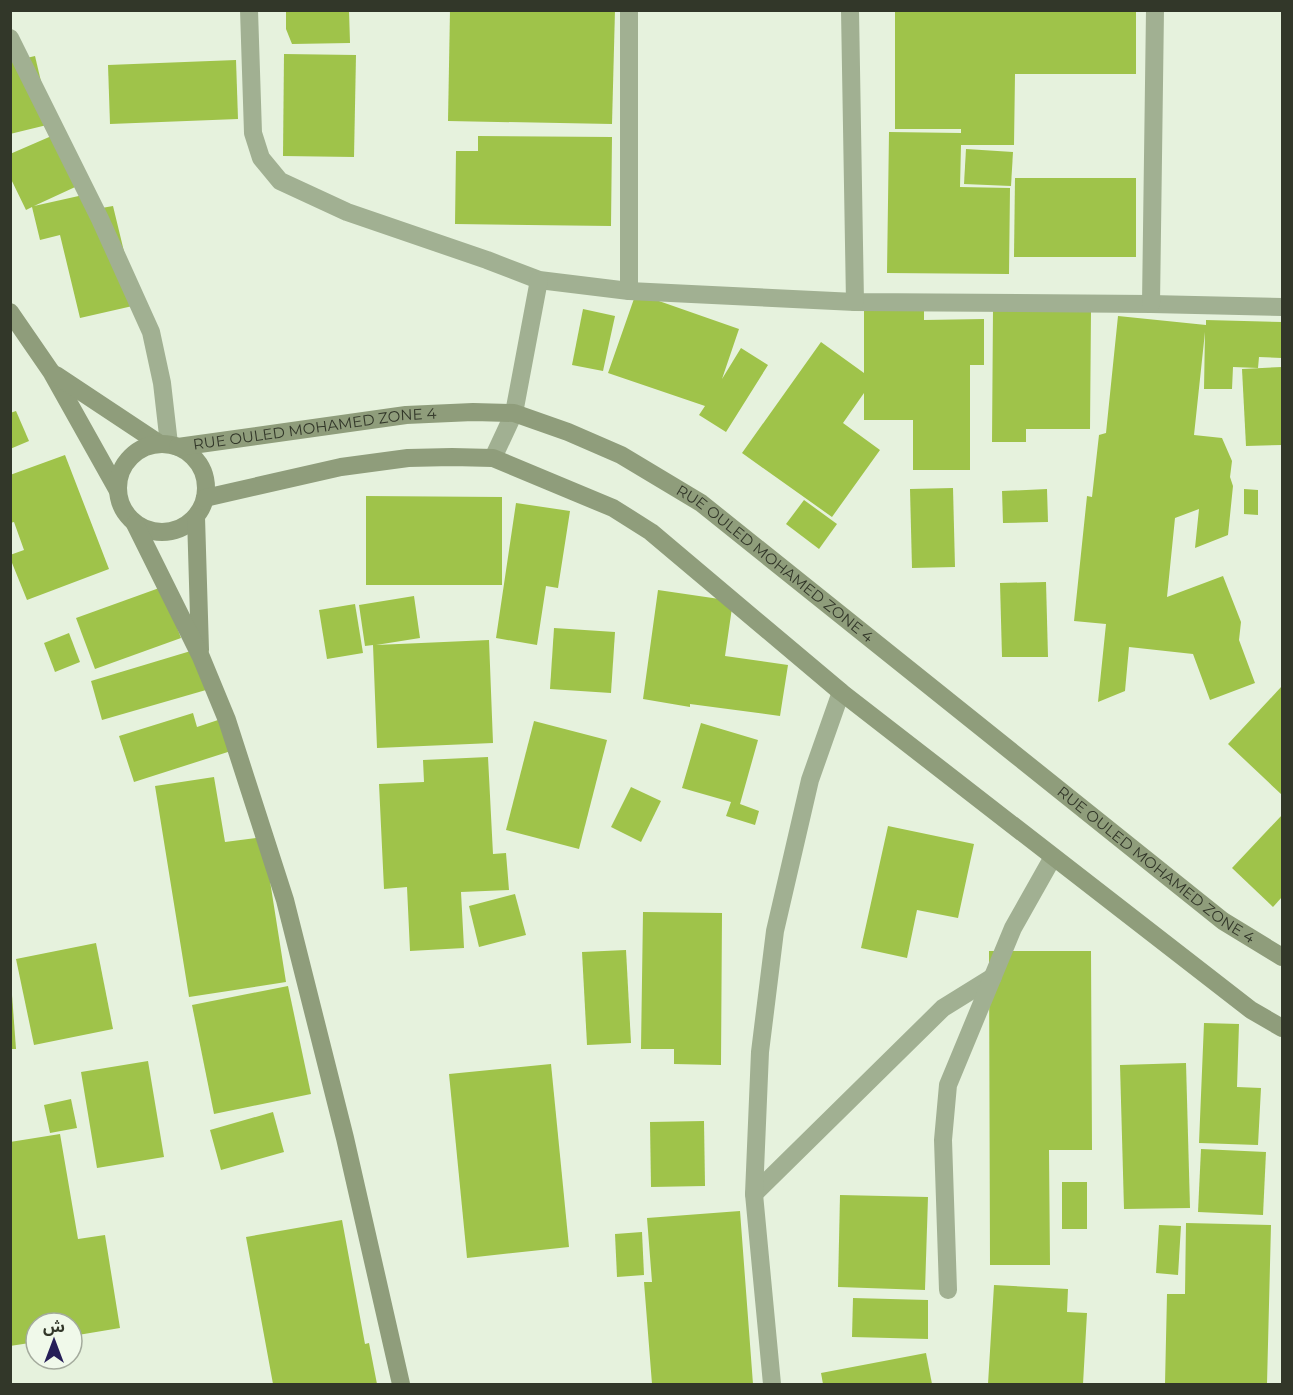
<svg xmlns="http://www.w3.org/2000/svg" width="1293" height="1395" font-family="Montserrat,'Noto Sans Arabic',sans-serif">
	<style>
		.building { fill: #9fc34a }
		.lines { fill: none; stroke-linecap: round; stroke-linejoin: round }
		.street { stroke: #a1b092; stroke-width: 18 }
		.secondary { stroke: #8f9d7b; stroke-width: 18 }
		.labels { text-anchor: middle; stroke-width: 5; stroke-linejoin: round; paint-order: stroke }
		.street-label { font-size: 15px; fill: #323729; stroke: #f0f9ea }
	</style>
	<rect width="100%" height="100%" fill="#e6f2dd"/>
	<!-- building -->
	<g class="building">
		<polygon points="286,10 349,10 350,43 292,44 286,29"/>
		<polygon points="450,10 615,10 612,124 448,121"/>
		<polygon points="895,10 1136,10 1136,74 1015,74 1014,145 961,145 960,187 1010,188 1009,274 887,273 889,132 961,133 961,129 895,129"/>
		<polygon points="284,54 356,55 354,157 283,156"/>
		<polygon points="35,56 51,124 10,134 10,62"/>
		<polygon points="236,60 238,119 110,124 108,65"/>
		<polygon points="63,131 86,182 34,206 92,193 96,209 113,206 137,305 80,318 60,235 40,240 32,207 26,210 10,177 10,154"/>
		<polygon points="478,136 612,137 611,226 455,224 456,151 478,151"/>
		<polygon points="966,149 1013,152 1011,186 964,184"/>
		<polygon points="1015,178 1136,178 1136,257 1014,257"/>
		<polygon points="636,293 739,329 722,379 741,348 768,365 726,432 699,415 705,406 608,373"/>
		<polygon points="864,294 924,294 924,320 984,319 984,365 970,365 970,470 913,470 913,420 864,420 864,393 843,423 880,450 832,517 742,453 821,342 864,373"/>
		<polygon points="583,309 615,316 603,371 572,365"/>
		<polygon points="993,309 1091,311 1090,429 1026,429 1026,442 992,442"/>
		<polygon points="1118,316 1206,325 1206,320 1282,322 1282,358 1259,357 1258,368 1233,367 1232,389 1204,389 1205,332 1194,435 1222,438 1232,461 1230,477 1233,486 1228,535 1195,548 1199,509 1175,518 1167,597 1223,576 1241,622 1239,640 1255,683 1210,700 1193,654 1129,647 1125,691 1098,702 1106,624 1074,621 1087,496 1092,497 1099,435 1106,433"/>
		<polygon points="1282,367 1282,445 1246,446 1242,369"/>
		<polygon points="16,411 29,441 10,449 10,413"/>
		<polygon points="65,455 109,569 27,600 10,558 10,555 24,550 14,522 10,523 10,475"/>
		<polygon points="953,488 955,567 912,568 910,489"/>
		<polygon points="1047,489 1048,522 1003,523 1002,491"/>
		<polygon points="1244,489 1258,490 1258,515 1244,514"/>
		<polygon points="366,496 502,497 502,585 366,585"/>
		<polygon points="804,500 837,524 819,549 786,524"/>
		<polygon points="516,503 570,511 558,588 546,586 537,645 496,638"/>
		<polygon points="1046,582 1048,657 1002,657 1000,583"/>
		<polygon points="162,587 181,638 95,669 76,618"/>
		<polygon points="658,590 733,601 725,656 788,665 780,716 690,704 690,707 643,699"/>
		<polygon points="414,596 420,638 376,645 489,640 493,743 377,748 373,645 365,646 359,605"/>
		<polygon points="355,604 363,653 327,659 319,610"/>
		<polygon points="554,628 615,632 611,693 550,689"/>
		<polygon points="69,633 80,662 55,672 44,643"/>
		<polygon points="194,650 206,690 102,720 91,681"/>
		<polygon points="1282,686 1282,795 1228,744"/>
		<polygon points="193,713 197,727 221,719 231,751 134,782 119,736"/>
		<polygon points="534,721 607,740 579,849 506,830"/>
		<polygon points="701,723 758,740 740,804 759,811 755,825 726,816 731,802 682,788"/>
		<polygon points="488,757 493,854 506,853 509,890 461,892 464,948 410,951 407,887 384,889 379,784 424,782 423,760"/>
		<polygon points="214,777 225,842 263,837 286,982 189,997 155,786"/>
		<polygon points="631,787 661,801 641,842 611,827"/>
		<polygon points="1282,815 1282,897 1273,907 1232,868"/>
		<polygon points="888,826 974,844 958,918 917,910 907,958 861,948"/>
		<polygon points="515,894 526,935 479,947 469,906"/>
		<polygon points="643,912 722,913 721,1065 674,1064 674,1049 641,1049"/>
		<polygon points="96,943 113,1029 34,1045 16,959"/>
		<polygon points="626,950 631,1043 587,1045 582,952"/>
		<polygon points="989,951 1091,951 1092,1150 1049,1150 1050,1265 990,1265"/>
		<polygon points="288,986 311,1094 214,1114 192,1005"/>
		<polygon points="10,995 12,995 16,1049 10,1049"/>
		<polygon points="1204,1023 1239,1024 1237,1087 1261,1088 1258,1145 1199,1143"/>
		<polygon points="148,1061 164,1157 97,1168 81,1072"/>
		<polygon points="1186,1063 1190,1208 1124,1209 1120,1065"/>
		<polygon points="551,1064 569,1247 467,1258 449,1074"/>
		<polygon points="71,1099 77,1128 50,1133 44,1105"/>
		<polygon points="273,1112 284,1152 221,1170 210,1130"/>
		<polygon points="704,1121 705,1186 651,1187 650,1122"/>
		<polygon points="60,1134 78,1239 105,1235 120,1328 72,1336 72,1323 36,1323 36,1342 10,1346 10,1142"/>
		<polygon points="1201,1149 1266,1152 1263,1215 1198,1212"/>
		<rect x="1062" y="1182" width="25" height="47"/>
		<polygon points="840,1195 928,1197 925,1290 838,1287"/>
		<polygon points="740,1211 753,1384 652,1384 644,1282 652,1282 647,1218"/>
		<polygon points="342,1220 365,1344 369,1343 377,1384 273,1384 246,1237"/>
		<polygon points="1186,1223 1271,1225 1267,1384 1165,1384 1167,1294 1185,1294"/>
		<polygon points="1159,1225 1181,1226 1178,1275 1156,1273"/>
		<polygon points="642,1232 644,1275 617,1277 615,1234"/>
		<polygon points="994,1285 1068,1289 1067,1312 1087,1313 1083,1384 988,1384"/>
		<polygon points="853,1298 928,1300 928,1339 852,1337"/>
		<polygon points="926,1353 932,1384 823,1384 821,1373"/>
	</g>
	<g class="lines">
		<!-- street -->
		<g class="street">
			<polyline points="249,10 253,133 261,158 280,181 347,212 487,260 539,280 629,291 855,302 1151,304 1282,307"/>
			<polyline points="850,10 855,302"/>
			<polyline points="10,38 100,219 151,332 162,383 169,444"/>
			<polyline points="629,291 629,10"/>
			<polyline points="1151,304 1155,10"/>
			<polyline points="493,458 514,413 539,280"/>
			<polyline points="754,1194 943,1008 993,977"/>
			<polyline points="948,1290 943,1140 948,1085 1013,928 1053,857"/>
			<polyline points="772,1384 754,1194 760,1052 775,931 810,780 841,692"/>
		</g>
		<!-- secondary -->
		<g class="secondary">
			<polyline points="10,312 52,373 117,489"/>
			<polyline points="56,375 160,444"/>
			<circle cx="162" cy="488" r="44"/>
			<path id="s1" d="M178 447 406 415 473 412 514 413 568 432 621 455 701 503 1223 921 1282 957"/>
			<polyline points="205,498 341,467 408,458 452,457 493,458 613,508 651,532 841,692 1251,1010 1282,1028"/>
			<polyline points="196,517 200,650"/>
			<polyline points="135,524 201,657 227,720 285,900 345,1138 401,1384"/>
		</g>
	</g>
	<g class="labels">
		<!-- street labels -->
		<g class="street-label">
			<text dy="5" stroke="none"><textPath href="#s1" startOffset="138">RUE OULED MOHAMED ZONE 4</textPath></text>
			<text dy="5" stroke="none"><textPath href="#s1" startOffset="642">RUE OULED MOHAMED ZONE 4</textPath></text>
			<text dy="5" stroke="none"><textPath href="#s1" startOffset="1128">RUE OULED MOHAMED ZONE 4</textPath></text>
		</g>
	</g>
	<!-- border -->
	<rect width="1293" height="1395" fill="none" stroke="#323729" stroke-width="24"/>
	<!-- north arrow -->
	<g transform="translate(54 1341)"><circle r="28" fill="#f0f9ea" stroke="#a4ab9d" stroke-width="1.5"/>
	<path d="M0-4.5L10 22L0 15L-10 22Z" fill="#261f58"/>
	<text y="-9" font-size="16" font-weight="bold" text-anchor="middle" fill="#323729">ش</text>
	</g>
</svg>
